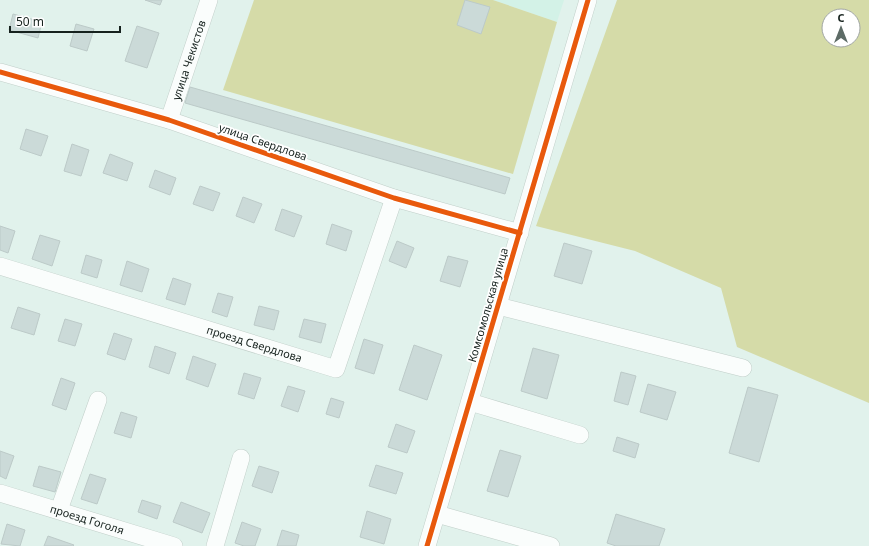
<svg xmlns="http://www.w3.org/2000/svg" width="869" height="546" font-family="'Noto Sans',sans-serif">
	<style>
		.built { fill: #d3f2e7 }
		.green { fill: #d5dba8; fill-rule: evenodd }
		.building { fill: #cbdad8; stroke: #bccac8 }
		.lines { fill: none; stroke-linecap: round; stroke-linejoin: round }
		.minor-casing { stroke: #c1cfc9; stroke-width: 18 }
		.minor { stroke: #fafdfc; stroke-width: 17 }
		.cycleway-casing { stroke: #fff; stroke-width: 8 }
		.cycleway { stroke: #e8590c; stroke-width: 5 }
		.labels { text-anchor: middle; stroke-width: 3.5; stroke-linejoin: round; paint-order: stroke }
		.street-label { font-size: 11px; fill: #16221e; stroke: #fff }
	</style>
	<rect width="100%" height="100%" fill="#e1f2ec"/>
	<!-- built -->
	<polygon class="built" points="493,0 564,0 557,22"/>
	<!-- green -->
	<g class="green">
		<polygon points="254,0 493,0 557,22 513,174 223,90"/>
		<path d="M617 0H869V403L737 347 721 288 635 251 536 226ZM829 16H853V40H829Z"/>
	</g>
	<!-- building -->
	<g class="building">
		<polygon points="145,0 162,0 160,5"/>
		<polygon points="465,0 490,7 481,34 457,25"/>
		<polygon points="13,14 42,22 38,38 9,30"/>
		<polygon points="76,24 94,29 87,51 70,46"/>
		<polygon points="137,26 159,33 147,68 125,61"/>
		<polygon points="190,87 510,178 505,194 185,103"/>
		<polygon points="26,129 48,136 41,156 20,149"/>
		<polygon points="72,144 89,150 81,176 64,171"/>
		<polygon points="110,154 133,163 127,181 103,173"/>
		<polygon points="155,170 176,178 170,195 149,187"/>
		<polygon points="200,186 220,193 213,211 193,204"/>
		<polygon points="243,197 262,204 254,223 236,216"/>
		<polygon points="282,209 302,216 294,237 275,230"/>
		<polygon points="332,224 352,231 346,251 326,244"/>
		<polygon points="0,226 15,231 8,253 0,250"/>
		<polygon points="40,235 60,241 52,266 32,259"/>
		<polygon points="397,241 414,248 406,268 389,261"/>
		<polygon points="564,243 592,251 582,284 554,276"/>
		<polygon points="86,255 102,260 97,278 81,273"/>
		<polygon points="448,256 468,261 460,287 440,281"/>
		<polygon points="127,261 149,269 142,292 120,285"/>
		<polygon points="173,278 191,284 185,305 166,299"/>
		<polygon points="218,293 233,297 227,317 212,312"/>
		<polygon points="259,306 279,311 274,330 254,325"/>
		<polygon points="18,307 40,314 34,335 11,328"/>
		<polygon points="65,319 82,324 75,346 58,341"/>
		<polygon points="304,319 326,324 321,343 299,337"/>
		<polygon points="114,333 132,339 125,360 107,354"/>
		<polygon points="364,339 383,345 374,374 355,368"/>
		<polygon points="414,345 442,355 427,400 399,390"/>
		<polygon points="155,346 176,353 169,374 149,367"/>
		<polygon points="533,348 559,355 547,399 521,391"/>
		<polygon points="193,356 216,364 208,387 186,379"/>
		<polygon points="621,372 636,376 628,405 614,401"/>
		<polygon points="244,373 261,378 254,399 238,394"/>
		<polygon points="61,378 75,383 66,410 52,405"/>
		<polygon points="648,384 676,392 667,420 640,412"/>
		<polygon points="288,386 305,391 298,412 281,406"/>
		<polygon points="748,387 778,395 759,462 729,453"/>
		<polygon points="331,398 344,402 339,418 326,414"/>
		<polygon points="121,412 137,417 131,438 114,433"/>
		<polygon points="396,424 415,431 407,453 388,447"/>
		<polygon points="617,437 639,444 635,458 613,451"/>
		<polygon points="500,450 521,456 508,497 487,491"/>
		<polygon points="0,451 14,456 6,479 0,476"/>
		<polygon points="376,465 403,473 396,494 369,486"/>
		<polygon points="39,466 61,472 55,492 33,486"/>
		<polygon points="259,466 279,472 272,493 252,486"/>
		<polygon points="90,474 106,479 97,504 81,499"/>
		<polygon points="142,500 161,506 157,519 138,512"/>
		<polygon points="181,502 210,513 202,533 173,522"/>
		<polygon points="367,511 391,519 384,544 360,537"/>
		<polygon points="616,514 665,529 659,546 616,546 607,543"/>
		<polygon points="242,522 261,529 255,546 244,546 235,543"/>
		<polygon points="7,524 25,530 20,546 1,544"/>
		<polygon points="282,530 299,535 296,546 277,546"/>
		<polygon points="48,536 74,545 73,546 44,546"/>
	</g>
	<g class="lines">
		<defs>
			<g id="minor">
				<polyline points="0,72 169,120 394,198 520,233"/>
				<path id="s1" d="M169 120 209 0"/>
				<path id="s2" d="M0 266 336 369 394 198"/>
				<polyline points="498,306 743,368"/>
				<polyline points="470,402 580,435"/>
				<path id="s3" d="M0 493 174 546"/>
				<polyline points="59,510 98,400"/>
				<polyline points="437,514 551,546"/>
				<polyline points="215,546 241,458"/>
				<polyline points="427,546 588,0"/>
			</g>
		</defs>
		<!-- minor casing -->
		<use href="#minor" class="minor-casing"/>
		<!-- minor -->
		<use href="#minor" class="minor"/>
		<defs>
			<g id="cycleway">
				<polyline points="0,72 169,120 394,198 520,233"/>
				<polyline points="427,546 588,0"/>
			</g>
		</defs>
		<!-- cycleway casing -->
		<use href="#cycleway" class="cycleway-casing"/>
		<!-- cycleway -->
		<use href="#cycleway" class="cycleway"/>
	</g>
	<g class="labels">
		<!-- street labels -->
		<g class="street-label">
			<text dy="4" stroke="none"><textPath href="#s1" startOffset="63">улица Чекистов</textPath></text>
			<text transform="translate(263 142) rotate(19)" y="4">улица Свердлова</text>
			<text transform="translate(488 305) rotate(-74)" y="4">Комсомольская улица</text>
			<text dy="4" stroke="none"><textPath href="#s2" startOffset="266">проезд Свердлова</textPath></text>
			<text dy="4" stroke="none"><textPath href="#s3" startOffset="91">проезд Гоголя</textPath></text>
		</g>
	</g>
	<!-- north arrow -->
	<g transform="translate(841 28)"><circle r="19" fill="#ffffff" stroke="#a2a7a5"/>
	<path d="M0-3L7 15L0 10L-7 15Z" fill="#5d6b66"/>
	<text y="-6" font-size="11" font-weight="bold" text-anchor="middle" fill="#16221e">С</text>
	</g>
	<!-- scale -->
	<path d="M10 26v6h110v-6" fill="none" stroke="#16221e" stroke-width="2"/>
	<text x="16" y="26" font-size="12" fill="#16221e" stroke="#ffffff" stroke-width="3" paint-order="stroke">50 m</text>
</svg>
